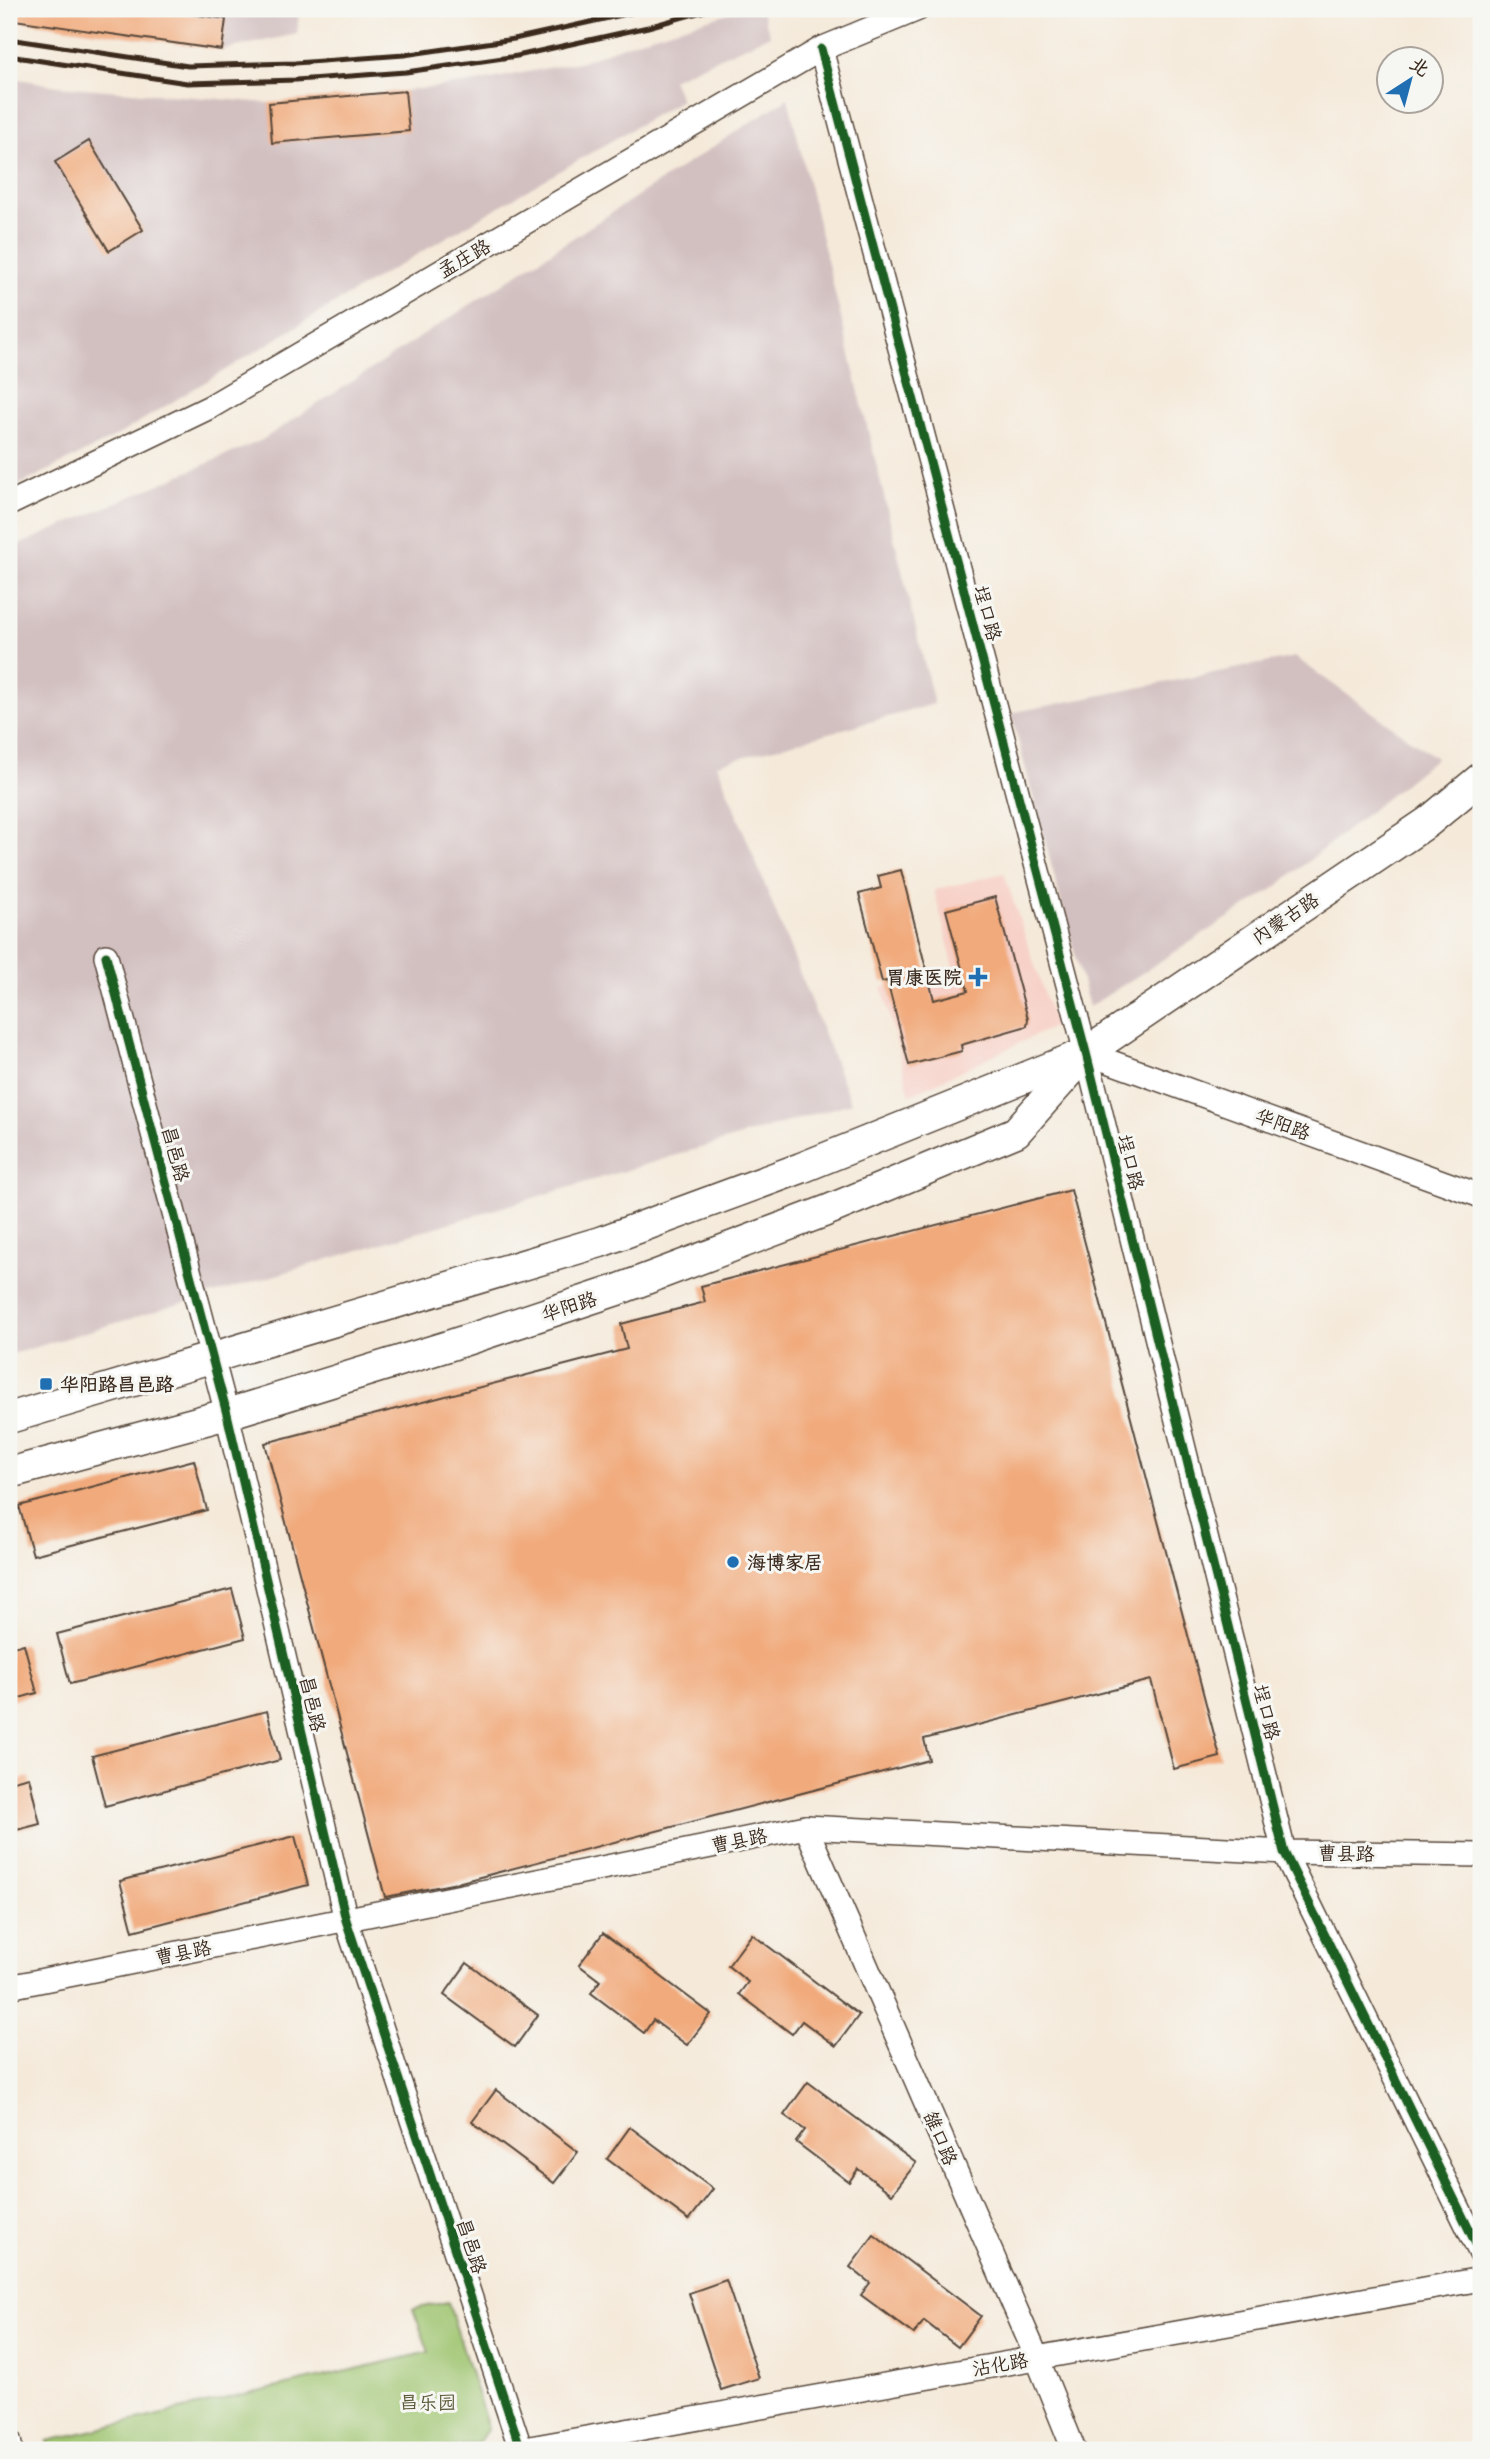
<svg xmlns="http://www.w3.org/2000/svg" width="1490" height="2459" font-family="'Gochi Hand','LXGW WenKai TC',sans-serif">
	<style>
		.built { fill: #f7d1c8 }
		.industrial { fill: #d2bfc0 }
		.green { fill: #9fc570; stroke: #6d7847; stroke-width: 2 }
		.building { fill: #f1aa7c }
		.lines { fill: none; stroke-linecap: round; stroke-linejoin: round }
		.minor-casing { stroke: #57473a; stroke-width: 26 }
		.major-casing { stroke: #57473a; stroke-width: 33 }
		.minor { stroke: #fff; stroke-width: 23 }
		.major { stroke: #fff; stroke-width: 30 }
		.rail { stroke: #3b2a1e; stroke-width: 5 }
		.cycleway-casing { stroke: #f6f6f2; stroke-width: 13 }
		.cycleway { stroke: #1b5e20; stroke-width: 9 }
		.poi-dot { fill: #1f6fb2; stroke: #f6f6f2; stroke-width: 2.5 }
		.labels { text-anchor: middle; stroke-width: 6; stroke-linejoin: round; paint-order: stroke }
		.street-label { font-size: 19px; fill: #3b2a1e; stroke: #f6f6f2 }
		.poi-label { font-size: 19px; font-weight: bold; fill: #3b2a1e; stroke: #f6f6f2; text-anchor: start }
		.park-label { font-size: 19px; fill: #595837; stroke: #f6f6f2 }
	</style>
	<rect width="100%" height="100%" fill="#f6f6f2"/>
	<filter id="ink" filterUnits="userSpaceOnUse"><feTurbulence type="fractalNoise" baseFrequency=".0143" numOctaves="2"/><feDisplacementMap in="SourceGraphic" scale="14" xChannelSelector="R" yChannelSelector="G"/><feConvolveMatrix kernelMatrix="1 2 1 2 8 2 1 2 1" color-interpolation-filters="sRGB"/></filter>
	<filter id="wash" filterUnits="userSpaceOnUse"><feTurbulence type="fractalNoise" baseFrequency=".00686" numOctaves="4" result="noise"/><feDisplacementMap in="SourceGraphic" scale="28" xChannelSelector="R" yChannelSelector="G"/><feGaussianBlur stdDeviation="1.57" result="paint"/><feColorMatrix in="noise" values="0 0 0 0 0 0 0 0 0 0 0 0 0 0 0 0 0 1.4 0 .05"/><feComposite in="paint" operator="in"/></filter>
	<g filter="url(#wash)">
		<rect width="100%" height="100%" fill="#f5eada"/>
		<!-- built -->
		<polygon class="built" points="1004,873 1055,1026 910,1095 882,987 954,968 934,890"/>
		<!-- industrial -->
		<g class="industrial">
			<polygon points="9,9 299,9 297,34 222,50 9,19"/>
			<polygon points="742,9 761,9 770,35 672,79 681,100 372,281 113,438 9,490 9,77 57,86 269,103 405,91 471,83 579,62 651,36"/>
			<polygon points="788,98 934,704 717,764 851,1103 9,1355 9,549 262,440"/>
			<polygon points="1295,657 1436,758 1275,888 1089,1007 1011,713"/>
		</g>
		<!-- green -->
		<polygon class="green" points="448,2302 488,2428 478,2443 436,2450 49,2450 47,2441 429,2352 413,2309"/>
		<g id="blocks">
			<!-- building -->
			<g class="building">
				<polygon points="15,9 156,9 226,19 222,50 14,20"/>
				<polygon points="405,91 409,131 272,143 269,103"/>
				<polygon points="89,141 143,230 109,251 55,162"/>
				<polygon points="901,870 934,1000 968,991 946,910 995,897 1028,1019 1027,1026 961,1045 962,1051 909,1065 887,981 882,982 859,894 881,888 878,876"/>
				<polygon points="1071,1190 1220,1757 1174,1769 1151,1680 924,1739 929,1760 457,1883 385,1897 265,1443 627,1349 621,1324 705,1302 701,1286"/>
				<polygon points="194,1460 207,1510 33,1555 19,1506"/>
				<polygon points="232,1589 245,1638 70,1684 57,1634"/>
				<polygon points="24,1644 37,1693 9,1701 9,1648"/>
				<polygon points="267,1711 280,1760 105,1806 92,1756"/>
				<polygon points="29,1777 40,1824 9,1832 9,1782"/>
				<polygon points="295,1836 308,1885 133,1931 120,1881"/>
				<polygon points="603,1933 711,2014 687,2045 653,2020 644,2033 591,1993 600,1981 579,1965"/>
				<polygon points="752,1934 859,2015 836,2046 802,2021 792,2034 739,1994 748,1982 728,1966"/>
				<polygon points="467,1963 538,2015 515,2047 444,1995"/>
				<polygon points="808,2082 916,2163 892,2194 858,2169 849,2182 796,2142 805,2130 784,2115"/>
				<polygon points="496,2090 578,2152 554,2183 472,2122"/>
				<polygon points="630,2127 713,2189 689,2220 607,2159"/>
				<polygon points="874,2235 981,2316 958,2347 924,2321 914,2334 861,2295 870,2283 850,2267"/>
				<polygon points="726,2280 759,2378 721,2390 689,2293"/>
			</g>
		</g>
	</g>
	<g filter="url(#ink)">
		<use href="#blocks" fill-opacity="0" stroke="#57473a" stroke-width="2"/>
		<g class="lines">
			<defs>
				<g id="minor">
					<polyline points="821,49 1086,1053 1284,1852 1481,2254"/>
					<polyline points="9,504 210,407 821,49 918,9"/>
					<polyline points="106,956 227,1414 346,1920 521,2450"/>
					<polyline points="1086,1053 1481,1196"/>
					<polyline points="806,1827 1037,2358 1074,2450"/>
					<polyline points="9,1987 806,1827 1284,1852 1481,1855"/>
					<polyline points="9,2440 11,2450"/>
					<polyline points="519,2450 1481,2279"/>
				</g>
				<g id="major">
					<polyline points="9,1418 600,1242 801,1168 1086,1053 1428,822 1481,778"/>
					<polyline points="9,1473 227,1414 448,1346 617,1290 826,1211 1016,1132 1081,1059"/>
				</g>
			</defs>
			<!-- minor casing -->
			<use href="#minor" class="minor-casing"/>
			<!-- major casing -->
			<use href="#major" class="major-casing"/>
			<!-- minor -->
			<use href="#minor" class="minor"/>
			<!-- major -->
			<use href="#major" class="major"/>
			<!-- rail -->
			<g class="rail">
				<polyline points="9,39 188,66 295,63 404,55 514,39 649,9"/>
				<polyline points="9,56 187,83 296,80 406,72 517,56 648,27 712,9"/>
			</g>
			<defs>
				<g id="cycleway">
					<polyline points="821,49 1086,1053 1284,1852 1481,2254"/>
					<polyline points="106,956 227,1414 346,1920 521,2450"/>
				</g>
			</defs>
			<!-- cycleway casing -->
			<use href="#cycleway" class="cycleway-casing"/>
			<!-- cycleway -->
			<use href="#cycleway" class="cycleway"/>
		</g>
	</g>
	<!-- markers -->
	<g class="poi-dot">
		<path d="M974.5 966.5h7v7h7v7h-7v7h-7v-7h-7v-7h7z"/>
		<rect x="39" y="1377" width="14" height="14" rx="3.5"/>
		<circle cx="733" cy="1562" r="7"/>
	</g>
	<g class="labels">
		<!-- street labels -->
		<g class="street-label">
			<text transform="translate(464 258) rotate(-30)" y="7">孟庄路</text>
			<text transform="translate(988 613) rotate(75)" y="7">埕口路</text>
			<text transform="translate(1285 918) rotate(-34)" y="7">内蒙古路</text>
			<text transform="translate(1283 1124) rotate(20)" y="7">华阳路</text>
			<text transform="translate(176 1154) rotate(75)" y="7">昌邑路</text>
			<text transform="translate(1131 1162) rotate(76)" y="7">埕口路</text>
			<text transform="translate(569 1306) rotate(-18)" y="7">华阳路</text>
			<text transform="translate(313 1704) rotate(77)" y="7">昌邑路</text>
			<text transform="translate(1267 1712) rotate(76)" y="7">埕口路</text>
			<text transform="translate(739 1840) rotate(-11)" y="7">曹县路</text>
			<text transform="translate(1346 1853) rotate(1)" y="7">曹县路</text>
			<text transform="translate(183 1952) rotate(-11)" y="7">曹县路</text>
			<text transform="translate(941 2138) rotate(67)" y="7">雒口路</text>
			<text transform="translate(472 2246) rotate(72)" y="7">昌邑路</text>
			<text transform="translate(1000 2364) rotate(-10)" y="7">沾化路</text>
		</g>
		<!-- poi labels -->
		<g class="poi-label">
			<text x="962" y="984" text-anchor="end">胃康医院</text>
			<text x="60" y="1391">华阳路昌邑路</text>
			<text x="747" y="1569">海博家居</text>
		</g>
		<!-- park labels -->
		<g class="park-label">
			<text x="428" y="2409">昌乐园</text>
		</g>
	</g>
	<!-- margin -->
	<rect width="1490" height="2459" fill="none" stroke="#f6f6f2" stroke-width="35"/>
	<!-- north arrow -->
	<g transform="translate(1410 80) rotate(36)"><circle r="33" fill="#f6f6f2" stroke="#aba49d" stroke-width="2"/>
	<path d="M0-5L12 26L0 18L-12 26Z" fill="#1f6fb2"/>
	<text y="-10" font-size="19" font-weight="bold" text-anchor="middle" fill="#3b2a1e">北</text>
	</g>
</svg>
